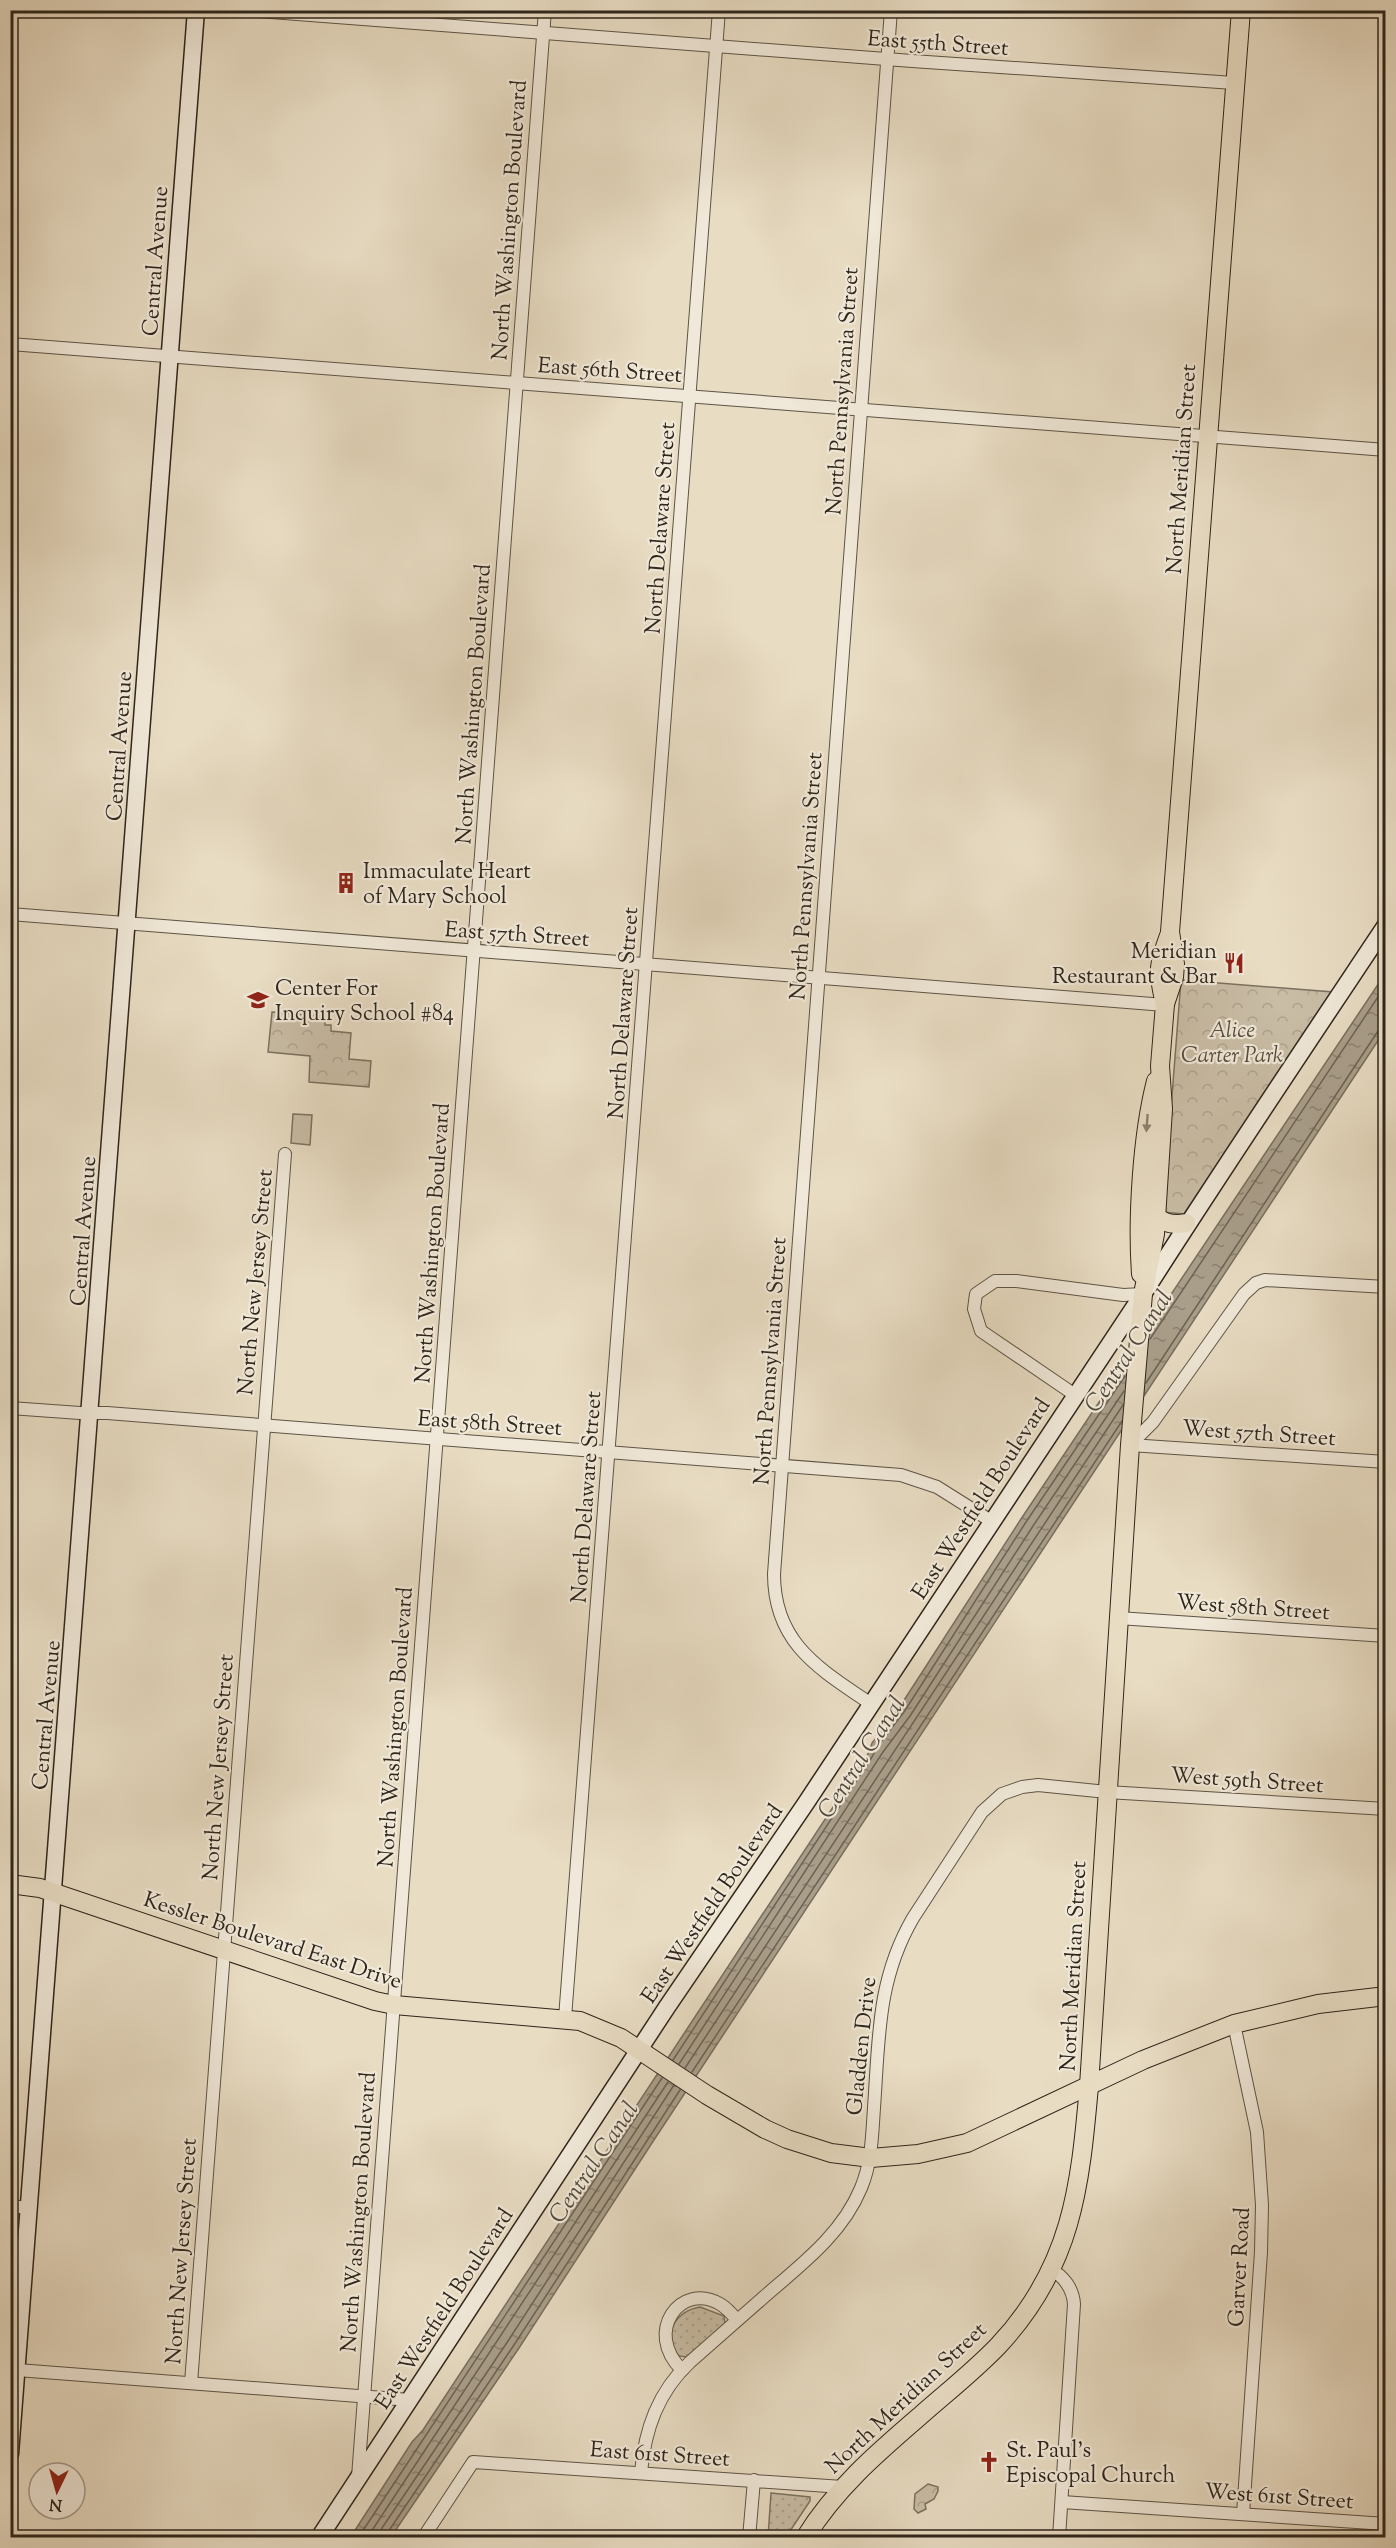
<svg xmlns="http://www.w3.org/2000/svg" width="1396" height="2548" font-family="'Sorts Mill Goudy',serif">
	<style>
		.grass { fill: url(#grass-dots); stroke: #7c7260; stroke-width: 1.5 }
		.park { fill: url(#park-crowns); stroke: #7c7260; stroke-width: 1.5 }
		.pitch { fill: #c9bda6; stroke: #7c7260; stroke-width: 1.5 }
		.water { fill: url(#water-ripples); stroke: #786e5e; stroke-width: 1.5 }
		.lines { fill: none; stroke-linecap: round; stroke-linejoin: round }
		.shore { stroke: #6c6252; stroke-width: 1.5 }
		.minor-casing { stroke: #5d5445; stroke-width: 14 }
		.secondary-casing { stroke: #2f261b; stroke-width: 19 }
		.primary-casing { stroke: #2f261b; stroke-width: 20 }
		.minor { stroke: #f0e8d8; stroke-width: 12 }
		.secondary { stroke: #f0e8d8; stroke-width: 16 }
		.primary { stroke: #e8dcc3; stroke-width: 18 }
		.oneway { fill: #8c816f }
		.labels { text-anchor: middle; stroke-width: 4.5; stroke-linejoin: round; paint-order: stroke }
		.street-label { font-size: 22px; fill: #2f261b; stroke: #f0e8d8 }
		.poi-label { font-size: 22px; fill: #2f261b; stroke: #f0e8d8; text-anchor: start }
		.park-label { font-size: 22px; font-style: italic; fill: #564c3e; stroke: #f0e8d8 }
		.water-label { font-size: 24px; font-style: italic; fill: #544a3c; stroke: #f0e8d8 }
	</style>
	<defs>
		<pattern id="grass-dots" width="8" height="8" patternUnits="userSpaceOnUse" patternTransform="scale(1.5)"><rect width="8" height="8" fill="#c9bda6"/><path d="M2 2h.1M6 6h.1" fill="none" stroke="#ada28e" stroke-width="1.8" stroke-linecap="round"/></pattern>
		<pattern id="park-crowns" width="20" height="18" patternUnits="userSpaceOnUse" patternTransform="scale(1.5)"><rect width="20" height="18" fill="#c9bda6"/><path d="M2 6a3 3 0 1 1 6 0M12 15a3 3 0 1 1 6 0" fill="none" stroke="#ada28e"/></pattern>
		<pattern id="water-ripples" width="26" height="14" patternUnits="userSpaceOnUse" patternTransform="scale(1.5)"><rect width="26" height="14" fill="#a99e8a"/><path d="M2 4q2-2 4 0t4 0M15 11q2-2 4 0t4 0" fill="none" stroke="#8a8170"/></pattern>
	</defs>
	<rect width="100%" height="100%" fill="#e8dcc3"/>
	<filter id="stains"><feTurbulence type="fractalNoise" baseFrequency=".00333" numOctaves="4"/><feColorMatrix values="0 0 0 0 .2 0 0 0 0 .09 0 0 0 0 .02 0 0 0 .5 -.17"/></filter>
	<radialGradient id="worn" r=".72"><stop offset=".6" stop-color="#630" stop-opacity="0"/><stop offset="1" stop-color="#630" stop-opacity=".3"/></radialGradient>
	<!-- grass -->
	<g class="grass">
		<path d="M700 2307 724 2316 725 2324 687 2357 679 2356C661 2335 675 2311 700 2307Z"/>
		<polygon points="771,2493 810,2497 810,2501 786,2537 768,2537"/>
	</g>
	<!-- park -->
	<g class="park">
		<polygon points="1181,980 1333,992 1184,1214 1163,1212"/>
		<polygon points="272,1012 319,1016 319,1019 325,1020 325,1025 331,1025 331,1031 351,1033 349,1059 371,1061 369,1087 309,1082 310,1056 268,1052"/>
		<polygon points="928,2484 938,2487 938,2491 934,2499 925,2504 926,2509 918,2513 914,2509 915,2494"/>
	</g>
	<!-- pitch -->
	<polygon class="pitch" points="293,1114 312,1115 310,1145 291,1143"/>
	<!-- water -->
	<polygon class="water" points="1385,974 1385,1030 650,2146 519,2348 391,2537 350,2538 412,2442 423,2430 868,1754 872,1743 899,1708 1021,1519"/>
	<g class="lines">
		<!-- shore -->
		<g class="shore">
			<polyline points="1150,1339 1386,985"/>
			<polyline points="1146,1383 1378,1031 1386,1028"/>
			<polyline points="673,2060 872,1757 877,1747 904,1712 1026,1522 1125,1376"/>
			<polyline points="679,2064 883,1752 910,1716 1033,1526 1124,1391"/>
			<polyline points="685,2068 1123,1405"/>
			<polyline points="692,2072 1122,1421"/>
			<polyline points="358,2538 662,2078"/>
			<polyline points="367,2538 668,2082"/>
			<polyline points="379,2538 382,2528 508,2341 674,2085"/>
			<polyline points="387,2538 388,2532 514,2345 680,2090"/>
		</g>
		<defs>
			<g id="minor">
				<polyline points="245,10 912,61 1234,83"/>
				<polyline points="10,344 1386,450"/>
				<polyline points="10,914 1165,1005"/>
				<polyline points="1075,1395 981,1331 974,1309 976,1294 995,1281 1016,1281 1123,1295 1143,1294"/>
				<polyline points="10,1408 80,1413 107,1413 901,1475 937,1487 991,1521"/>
				<polyline points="1130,1445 1153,1422 1244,1294 1256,1283 1265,1280 1386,1287"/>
				<polyline points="1130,1445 1386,1462"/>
				<polyline points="1118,1618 1386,1636"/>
				<path d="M871 1704C820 1669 774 1644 774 1574L891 10"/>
				<polyline points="565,2018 719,10"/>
				<polyline points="1234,2024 1257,2132 1262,2205 1261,2252 1243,2514"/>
				<polyline points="10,2206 29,2208"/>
				<path d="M1050 2269C1064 2276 1073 2289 1074 2304L1059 2538"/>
				<polyline points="17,2370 410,2400"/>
				<path d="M682 2370C643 2332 681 2281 720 2304 727 2308 732 2314 737 2320"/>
				<polyline points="191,2383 285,1154"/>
				<path d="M641 2472C645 2429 658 2392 690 2362 715 2340 740 2318 765 2296 802 2264 842 2234 861 2188 872 2162 872 2135 874 2108 879 2038 877 1980 913 1918L982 1812 1002 1794 1022 1787 1038 1785 1107 1792 1386 1809"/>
				<polyline points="358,2477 545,10"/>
				<polyline points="1062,2502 1386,2524"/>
				<polyline points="423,2538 473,2462 843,2487"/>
				<polyline points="749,2538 754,2480"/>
			</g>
			<g id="secondary">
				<polyline points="10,2454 196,10"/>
				<path d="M319 2538 667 2007 806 1803 1143 1294C1222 1170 1304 1048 1386 925"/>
			</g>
			<g id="primary">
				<path d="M1165 1004C1157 971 1158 965 1170 933"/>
				<path d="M1156 1216C1164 1224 1175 1225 1186 1223"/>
				<path d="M1141 1274C1137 1218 1142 1136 1156 1081"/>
				<polyline points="10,1884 40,1888 375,2001 394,2005 580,2021 621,2038 707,2095 765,2129 787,2139 831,2153 871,2158 918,2154 967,2143 1143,2060 1234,2024 1318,2004 1386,1996"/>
				<path d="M805 2538C835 2489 877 2453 920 2416 946 2393 974 2371 998 2346 1072 2267 1080 2188 1089 2086L1130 1445 1143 1294 1155 1234 1163 1109 1160 1066 1165 1004 1174 977 1175 964 1170 932 1241 10"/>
			</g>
		</defs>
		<!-- minor casing -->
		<use href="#minor" class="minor-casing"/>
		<!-- secondary casing -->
		<use href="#secondary" class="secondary-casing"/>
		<!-- primary casing -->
		<use href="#primary" class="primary-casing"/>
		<!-- minor -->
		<use href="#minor" class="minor"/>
		<!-- secondary -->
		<use href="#secondary" class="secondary"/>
		<!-- primary -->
		<use href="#primary" class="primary"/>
	</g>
	<!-- one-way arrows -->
	<defs><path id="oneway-solid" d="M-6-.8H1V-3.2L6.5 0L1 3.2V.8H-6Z" transform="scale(1.5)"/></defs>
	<use class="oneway" href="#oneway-solid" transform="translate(1147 1123) rotate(94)"/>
	<!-- icons -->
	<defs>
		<symbol id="building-bare" viewBox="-9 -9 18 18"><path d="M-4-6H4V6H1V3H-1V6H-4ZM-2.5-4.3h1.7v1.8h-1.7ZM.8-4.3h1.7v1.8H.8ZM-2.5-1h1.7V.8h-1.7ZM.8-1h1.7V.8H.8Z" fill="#8f2418" stroke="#f0e8d8" stroke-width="2.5" paint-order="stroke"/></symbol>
		<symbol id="restaurant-bare" viewBox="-9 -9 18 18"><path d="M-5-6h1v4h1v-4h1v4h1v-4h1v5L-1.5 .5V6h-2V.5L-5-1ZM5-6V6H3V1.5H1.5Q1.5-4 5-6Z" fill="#8f2418" stroke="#f0e8d8" stroke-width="2.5" paint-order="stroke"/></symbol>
		<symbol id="school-bare" viewBox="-9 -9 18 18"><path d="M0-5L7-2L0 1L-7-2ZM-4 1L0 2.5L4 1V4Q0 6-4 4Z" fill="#8f2418" stroke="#f0e8d8" stroke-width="2.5" paint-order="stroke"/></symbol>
		<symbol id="church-bare" viewBox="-9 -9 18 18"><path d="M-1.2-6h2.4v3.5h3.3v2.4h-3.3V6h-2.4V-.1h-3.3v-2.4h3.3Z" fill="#8f2418" stroke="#f0e8d8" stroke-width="2.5" paint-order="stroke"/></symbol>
	</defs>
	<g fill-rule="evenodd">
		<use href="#building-bare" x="331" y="868" width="30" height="30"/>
		<use href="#restaurant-bare" x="1219" y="948" width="30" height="30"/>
		<use href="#school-bare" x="243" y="985" width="30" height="30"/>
		<use href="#church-bare" x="974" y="2447" width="30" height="30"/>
	</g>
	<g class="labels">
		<!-- street labels -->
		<g class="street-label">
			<text transform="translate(938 42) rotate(4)" y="8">East 55th Street</text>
			<text transform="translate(508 220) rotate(-86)" y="8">North Washington Boulevard</text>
			<text transform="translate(154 261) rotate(-86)" y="8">Central Avenue</text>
			<text transform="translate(610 369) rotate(4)" y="8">East 56th Street</text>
			<text transform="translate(841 391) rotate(-86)" y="8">North Pennsylvania Street</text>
			<text transform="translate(1180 469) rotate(-86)" y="8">North Meridian Street</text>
			<text transform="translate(659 528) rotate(-86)" y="8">North Delaware Street</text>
			<text transform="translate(472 704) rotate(-86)" y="8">North Washington Boulevard</text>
			<text transform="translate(118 746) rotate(-86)" y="8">Central Avenue</text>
			<text transform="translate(805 876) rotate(-86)" y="8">North Pennsylvania Street</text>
			<text transform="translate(517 933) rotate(4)" y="8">East 57th Street</text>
			<text transform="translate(622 1013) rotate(-86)" y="8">North Delaware Street</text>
			<text transform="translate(82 1231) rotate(-86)" y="8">Central Avenue</text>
			<text transform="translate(431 1243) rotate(-86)" y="8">North Washington Boulevard</text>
			<text transform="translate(254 1282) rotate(-85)" y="8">North New Jersey Street</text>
			<text transform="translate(769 1361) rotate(-86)" y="8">North Pennsylvania Street</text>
			<text transform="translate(490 1422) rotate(4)" y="8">East 58th Street</text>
			<text transform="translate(1259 1432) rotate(4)" y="8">West 57th Street</text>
			<text transform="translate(585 1497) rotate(-86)" y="8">North Delaware Street</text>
			<text transform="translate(980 1498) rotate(-57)" y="8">East Westfield Boulevard</text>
			<text transform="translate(1253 1606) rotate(4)" y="8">West 58th Street</text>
			<text transform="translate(45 1715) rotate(-85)" y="8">Central Avenue</text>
			<text transform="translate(394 1727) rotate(-86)" y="8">North Washington Boulevard</text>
			<text transform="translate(217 1767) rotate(-86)" y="8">North New Jersey Street</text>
			<text transform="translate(1247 1779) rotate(4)" y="8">West 59th Street</text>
			<text transform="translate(711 1903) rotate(-56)" y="8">East Westfield Boulevard</text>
			<text transform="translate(273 1939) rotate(18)" y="8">Kessler Boulevard East Drive</text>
			<text transform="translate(1072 1966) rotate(-87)" y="8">North Meridian Street</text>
			<text transform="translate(860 2046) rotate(-84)" y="8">Gladden Drive</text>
			<text transform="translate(357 2212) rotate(-86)" y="8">North Washington Boulevard</text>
			<text transform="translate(180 2251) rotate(-86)" y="8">North New Jersey Street</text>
			<text transform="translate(1238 2267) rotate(-87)" y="8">Garver Road</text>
			<text transform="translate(443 2308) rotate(-57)" y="8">East Westfield Boulevard</text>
			<text transform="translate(905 2397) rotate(-43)" y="8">North Meridian Street</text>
			<text transform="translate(660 2453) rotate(4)" y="8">East 61st Street</text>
			<text transform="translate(1279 2495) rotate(4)" y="8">West 61st Street</text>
		</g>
		<!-- poi labels -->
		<g class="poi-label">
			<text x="363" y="878">Immaculate Heart<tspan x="363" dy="25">of Mary School</tspan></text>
			<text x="1217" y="958" text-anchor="end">Meridian<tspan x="1217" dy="25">Restaurant &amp; Bar</tspan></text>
			<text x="275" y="995">Center For<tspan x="275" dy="25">Inquiry School #84</tspan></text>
			<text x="1006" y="2457">St. Paul's<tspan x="1006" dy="25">Episcopal Church</tspan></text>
		</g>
		<!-- park labels -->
		<g class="park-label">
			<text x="1232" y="1037">Alice<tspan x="1232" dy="25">Carter Park</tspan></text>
		</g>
		<!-- water labels -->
		<g class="water-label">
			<text transform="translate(1128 1351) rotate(-57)" y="8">Central Canal</text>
			<text transform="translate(861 1757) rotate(-57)" y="8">Central Canal</text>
			<text transform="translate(593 2162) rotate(-56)" y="8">Central Canal</text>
		</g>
	</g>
	<!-- margin -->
	<rect width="1396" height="2548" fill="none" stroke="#e8dcc3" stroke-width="36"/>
	<rect x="12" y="12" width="1372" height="2524" fill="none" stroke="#2f261b" stroke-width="3"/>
	<rect x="18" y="18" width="1360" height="2512" fill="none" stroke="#2f261b" stroke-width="1.5"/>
	<!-- north arrow -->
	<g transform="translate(57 2491) rotate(185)"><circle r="28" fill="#f0e8d8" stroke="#a39a8c" stroke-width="1.5"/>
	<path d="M0-4.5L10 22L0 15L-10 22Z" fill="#8f2418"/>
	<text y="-9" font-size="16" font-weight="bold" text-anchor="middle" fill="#2f261b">N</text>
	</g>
	<rect width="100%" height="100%" filter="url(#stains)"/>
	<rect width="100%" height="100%" fill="url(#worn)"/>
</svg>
